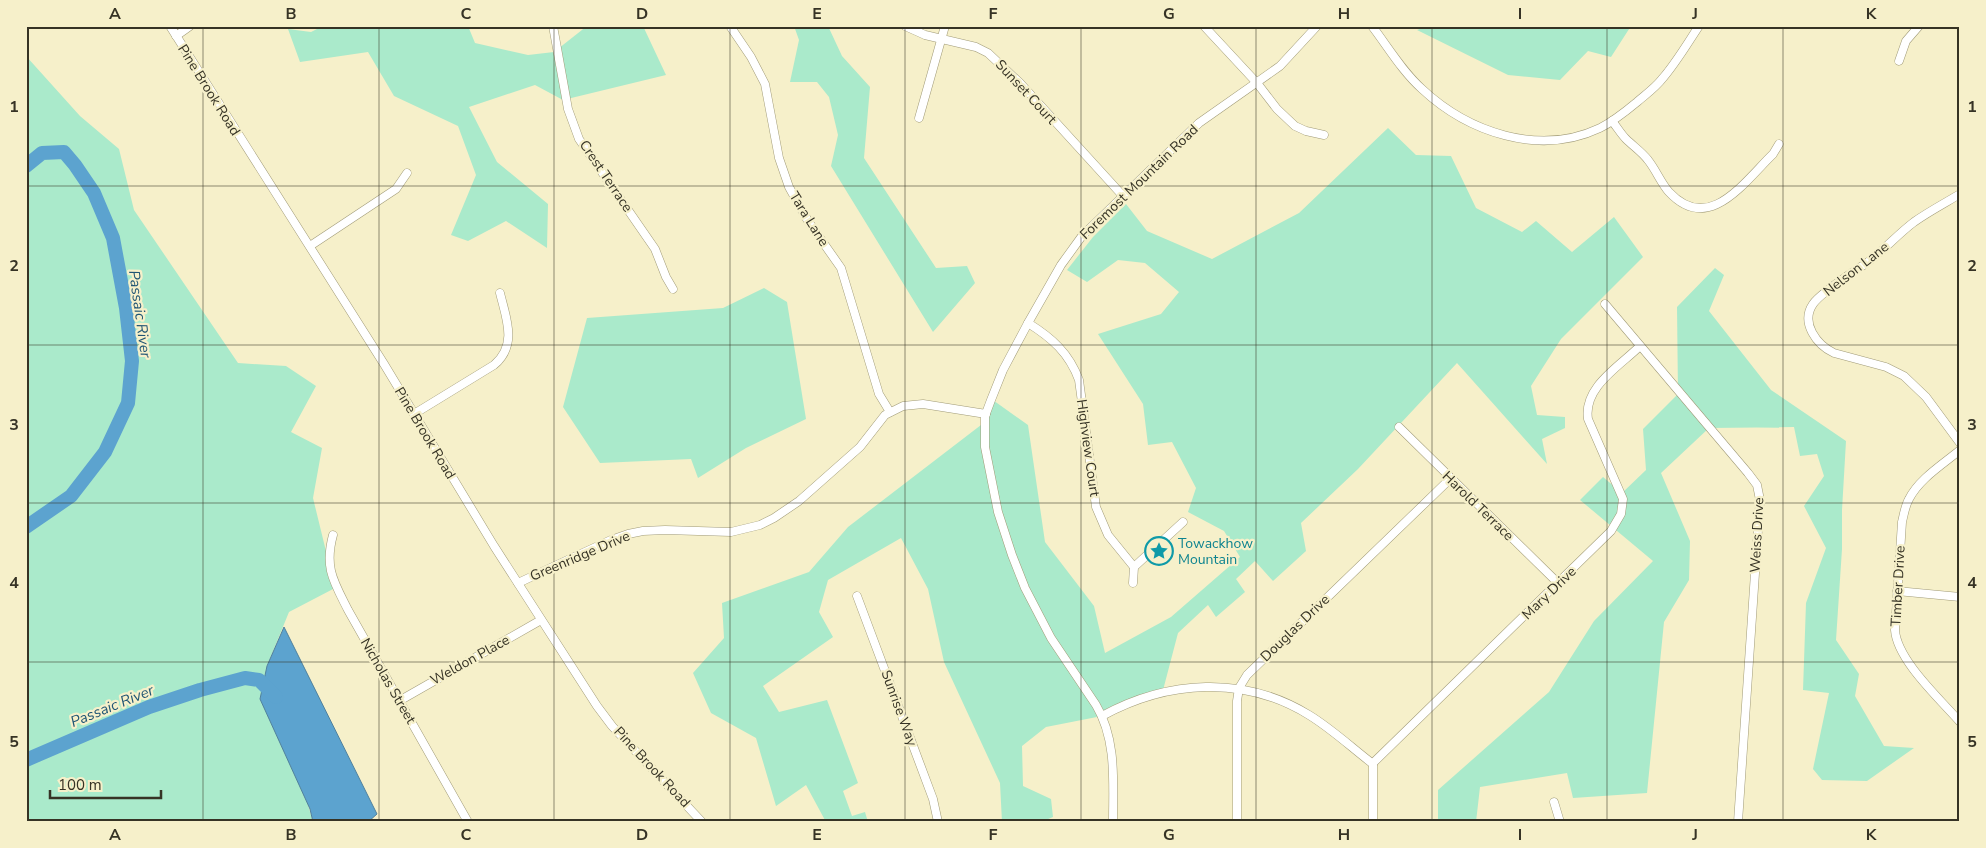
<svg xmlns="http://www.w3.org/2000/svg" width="1986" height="848" font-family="'Nunito Sans',sans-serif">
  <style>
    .green { fill: #aaeacb }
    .water { fill: #5ca3cf; stroke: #51819c }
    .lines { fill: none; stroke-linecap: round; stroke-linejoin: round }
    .river { stroke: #5ca3cf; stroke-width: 14 }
    .minor-casing { stroke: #a19b78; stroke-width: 9 }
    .minor { stroke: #fff; stroke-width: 8 }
    .grid { fill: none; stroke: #363325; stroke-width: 1; stroke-opacity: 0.55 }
    .labels { text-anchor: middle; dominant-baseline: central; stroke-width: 4.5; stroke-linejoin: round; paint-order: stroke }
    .street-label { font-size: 14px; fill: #363325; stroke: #f6f0ca }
    .culture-label { font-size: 14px; fill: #0d838f; stroke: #f6f0ca; text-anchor: start }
    .water-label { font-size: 15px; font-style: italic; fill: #205574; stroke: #f6f0ca }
    .neatline { fill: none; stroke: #363325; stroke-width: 2 }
    .grid-label { font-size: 16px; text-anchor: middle; font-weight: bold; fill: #363325 }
  </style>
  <rect width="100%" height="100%" fill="#f6f0ca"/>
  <g class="green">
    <polygon points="323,26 468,26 475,43 528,55 554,52 587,26 643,26 666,75 563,100 535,85 469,107 497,162 548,204 547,248 506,221 468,241 451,235 476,175 458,126 394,96 368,52 300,62 288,29 311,32"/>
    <polygon points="794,26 828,26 842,56 870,87 864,158 936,268 967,266 975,283 933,332 831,166 838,135 829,97 817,82 790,82 799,40"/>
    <polygon points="1429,26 1631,26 1611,57 1588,51 1560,80 1508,75 1417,30"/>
    <polygon points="26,56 80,116 119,149 134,210 238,363 286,366 316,386 291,432 322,448 313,498 335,588 289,612 267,666 313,822 26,822"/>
    <polygon points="1388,128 1416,155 1451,156 1476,208 1522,232 1536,221 1572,252 1614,217 1643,257 1561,339 1531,386 1537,415 1565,417 1565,428 1542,439 1547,464 1457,363 1358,469 1301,523 1306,551 1273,581 1255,561 1236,579 1245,592 1216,617 1208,605 1178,633 1162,694 1102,716 1046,727 1022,746 1023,786 1051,799 1053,817 1041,822 1002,822 1000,783 944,662 928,589 901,538 828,580 819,612 833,637 763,686 779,712 827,700 858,783 843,791 852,816 865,812 868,822 826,822 806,785 776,806 756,738 711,713 693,673 724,638 722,603 809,572 848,527 981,425 990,398 1028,425 1045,542 1094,606 1105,653 1171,617 1240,557 1224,531 1188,512 1196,488 1172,442 1148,445 1143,404 1098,334 1161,314 1179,292 1145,263 1118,260 1087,282 1067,270 1093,237 1126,204 1147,231 1212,259 1299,213"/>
    <polygon points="1715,268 1724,275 1709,311 1771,390 1846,441 1842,510 1842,549 1836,640 1859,674 1855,696 1884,746 1914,748 1867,781 1822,780 1813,769 1829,693 1803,690 1806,603 1826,548 1804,506 1824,476 1817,454 1800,456 1794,427 1709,428 1661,473 1690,541 1689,580 1664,622 1647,793 1573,798 1567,773 1480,787 1476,822 1438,822 1438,790 1549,692 1594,621 1653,561 1580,500 1603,477 1622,493 1646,470 1643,429 1678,394 1677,307"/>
    <polygon points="764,288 787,302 806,419 746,448 698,478 691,459 600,463 563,407 587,318 723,308"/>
  </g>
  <polygon class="water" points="284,627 377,814 368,822 313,822 310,809 260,699 267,666"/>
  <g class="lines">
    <g class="river">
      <polyline points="26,166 42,153 64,152 75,165 94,193 113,238 126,308 132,361 128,403 105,452 71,496 26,527"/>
      <polyline points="26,760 149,707 200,690 245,678 259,680 276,697"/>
    </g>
    <defs>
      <g id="minor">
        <polyline points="170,26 384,364 494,546 597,706 612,726 702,822"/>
        <polyline points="553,26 568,109 579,139 655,249 666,277 673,289"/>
        <polyline points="730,26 751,57 765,84 779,158 789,187 808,221 841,268 879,394 890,412"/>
        <polyline points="905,26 925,35 976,47 988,53 1020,83 1123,196"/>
        <polyline points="1204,26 1257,83 1277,109 1295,126 1306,131 1324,135"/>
        <path d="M1372,26C1388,47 1402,71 1422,89C1468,132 1539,157 1600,128C1614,121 1625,112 1637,102C1645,95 1655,88 1662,79C1676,63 1687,44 1699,26"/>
        <polyline points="176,36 190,26"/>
        <polyline points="1899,61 1906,41 1919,26"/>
        <polyline points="919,118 945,26"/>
        <path d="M1612,121C1617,127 1621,134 1626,139C1633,146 1642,152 1648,160C1656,170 1661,183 1669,192C1709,235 1744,182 1773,154L1779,144"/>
        <path d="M1960,194C1945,203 1928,212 1914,222C1898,234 1884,250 1868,262C1855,271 1821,292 1813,304C1800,323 1817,345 1834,353L1886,367L1904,376L1926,397L1960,443"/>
        <polyline points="310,246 396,189 407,173"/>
        <polyline points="1605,304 1748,473 1757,485 1760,500 1738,822"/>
        <path d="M1028,323C1052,338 1069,353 1079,380L1096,507L1108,535L1134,567L1133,583"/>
        <path d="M414,414L494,365C518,345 506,318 500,293"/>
        <polyline points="1399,427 1559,584"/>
        <path d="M1960,450C1942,465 1919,479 1909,499C1905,506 1904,514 1902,522L1895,630C1897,660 1940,699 1960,722"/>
        <path d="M333,535C324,568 334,582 348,610L468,822"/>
        <polyline points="1134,567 1183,522"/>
        <polyline points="518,583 611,540 628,534 643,531 665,530 731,532 760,525 774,518 799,501 860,447 885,415 903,406 923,404 986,414"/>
        <polyline points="1897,591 1960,597"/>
        <polyline points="857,596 933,799 938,822"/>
        <polyline points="399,701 541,620"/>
        <path d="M1102,716C1168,680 1244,675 1309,715C1332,729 1352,748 1373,764"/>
        <polyline points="1554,802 1560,822"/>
        <path d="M1113,822C1113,783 1117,740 1096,705L1051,638L1025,588L1012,555L998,512L985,447V416L991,400L1003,370L1028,323L1061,265L1082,236L1199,123L1280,66L1317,26"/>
        <polyline points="1237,822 1237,701 1239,688 1247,675 1451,478"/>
        <path d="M1373,822V763L1611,531L1621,514L1623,499L1588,419C1583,387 1620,366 1640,346"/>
      </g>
    </defs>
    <use href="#minor" class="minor-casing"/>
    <use href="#minor" class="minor"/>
  </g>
  <path class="grid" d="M203,26V822M379,26V822M554,26V822M730,26V822M905,26V822M1081,26V822M1256,26V822M1432,26V822M1607,26V822M1783,26V822M26,186H1960M26,345H1960M26,503H1960M26,662H1960"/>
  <defs>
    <symbol id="sight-ring" viewBox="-11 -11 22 22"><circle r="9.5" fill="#f6f0ca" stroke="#0f9aa8" stroke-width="1.5"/><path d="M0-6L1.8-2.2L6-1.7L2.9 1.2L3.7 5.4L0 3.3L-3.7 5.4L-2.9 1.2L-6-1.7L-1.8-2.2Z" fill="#0f9aa8"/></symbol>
  </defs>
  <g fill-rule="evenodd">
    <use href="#sight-ring" x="1143" y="535" width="32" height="32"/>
  </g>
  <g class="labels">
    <g class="street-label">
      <text transform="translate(209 90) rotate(58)">Pine Brook Road</text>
      <text transform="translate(1026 92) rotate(47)">Sunset Court</text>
      <text transform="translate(606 176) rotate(56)">Crest Terrace</text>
      <text transform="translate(1139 182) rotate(-44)">Foremost Mountain Road</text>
      <text transform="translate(809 219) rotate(58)">Tara Lane</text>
      <text transform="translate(1856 269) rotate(-38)">Nelson Lane</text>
      <text transform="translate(425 433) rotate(59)">Pine Brook Road</text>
      <text transform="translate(1088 448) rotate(82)">Highview Court</text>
      <text transform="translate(1478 506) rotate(44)">Harold Terrace</text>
      <text transform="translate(1757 535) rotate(-87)">Weiss Drive</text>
      <text transform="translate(580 556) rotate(-23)">Greenridge Drive</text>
      <text transform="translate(1898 586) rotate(-87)">Timber Drive</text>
      <text transform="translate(1549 593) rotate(-44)">Mary Drive</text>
      <text transform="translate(1295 628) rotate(-44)">Douglas Drive</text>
      <text transform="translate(470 660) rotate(-29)">Weldon Place</text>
      <text transform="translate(388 681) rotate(60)">Nicholas Street</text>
      <text transform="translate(899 708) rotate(70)">Sunrise Way</text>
      <text transform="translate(652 767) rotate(47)">Pine Brook Road</text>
    </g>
    <g class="culture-label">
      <text x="1178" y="543">Towackhow<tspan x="1178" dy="16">Mountain</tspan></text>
    </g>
    <g class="water-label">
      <text transform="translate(140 314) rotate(82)">Passaic River</text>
      <text transform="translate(112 706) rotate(-22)">Passaic River</text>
    </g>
  </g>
  <rect width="1986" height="848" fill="none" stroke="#f6f0ca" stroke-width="55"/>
  <path d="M50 790v8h111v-8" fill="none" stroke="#363325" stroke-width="2.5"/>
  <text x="58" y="790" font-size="15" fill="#363325" stroke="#f6f0ca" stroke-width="4" paint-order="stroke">100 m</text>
  <rect x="28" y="28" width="1930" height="792" class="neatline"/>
  <g class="grid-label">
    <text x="115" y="19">A</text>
    <text x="291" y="19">B</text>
    <text x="466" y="19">C</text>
    <text x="642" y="19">D</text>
    <text x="817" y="19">E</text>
    <text x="993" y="19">F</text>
    <text x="1169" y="19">G</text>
    <text x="1344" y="19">H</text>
    <text x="1520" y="19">I</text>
    <text x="1695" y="19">J</text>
    <text x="1871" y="19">K</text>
    <text x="14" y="112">1</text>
    <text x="1972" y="112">1</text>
    <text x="14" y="271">2</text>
    <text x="1972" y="271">2</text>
    <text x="14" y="430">3</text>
    <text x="1972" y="430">3</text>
    <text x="14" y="588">4</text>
    <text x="1972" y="588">4</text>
    <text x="14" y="747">5</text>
    <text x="1972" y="747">5</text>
    <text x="115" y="840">A</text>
    <text x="291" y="840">B</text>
    <text x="466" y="840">C</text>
    <text x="642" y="840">D</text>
    <text x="817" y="840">E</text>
    <text x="993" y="840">F</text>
    <text x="1169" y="840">G</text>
    <text x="1344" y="840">H</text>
    <text x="1520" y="840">I</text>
    <text x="1695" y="840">J</text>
    <text x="1871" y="840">K</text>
  </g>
</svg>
